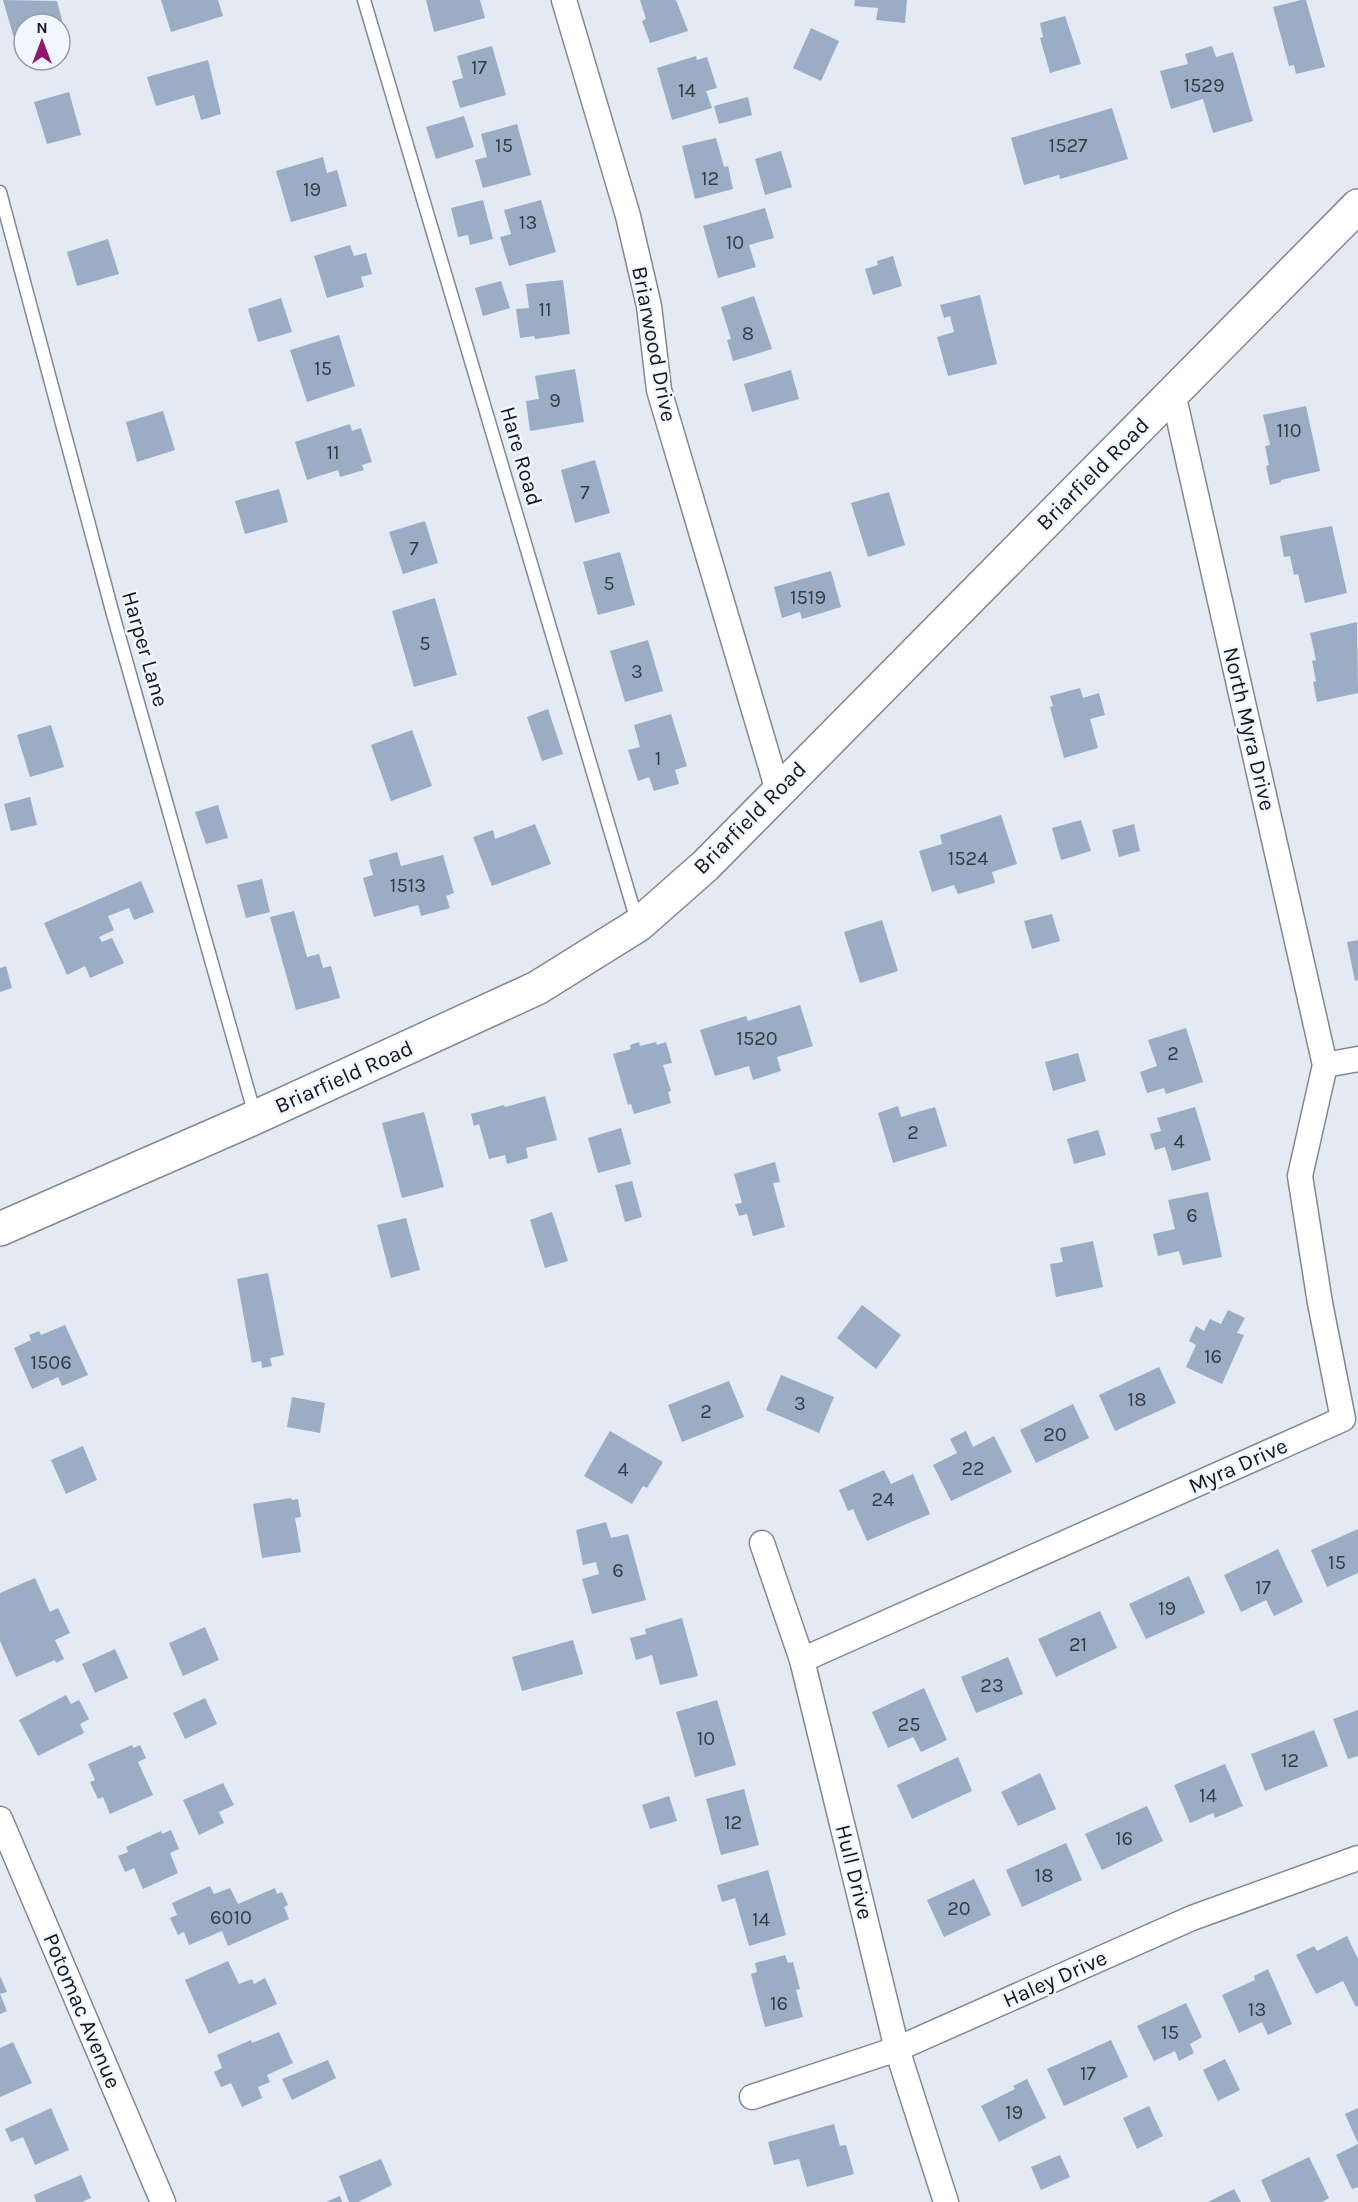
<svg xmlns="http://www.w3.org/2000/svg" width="1358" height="2202" font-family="Karla,sans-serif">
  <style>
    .building { fill: #9aadc5 }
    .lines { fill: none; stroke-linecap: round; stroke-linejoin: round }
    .lane-casing { stroke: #828891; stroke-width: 15 }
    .street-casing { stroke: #828891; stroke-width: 27 }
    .secondary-casing { stroke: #828891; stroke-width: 36 }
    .lane { stroke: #fff; stroke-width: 12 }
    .street { stroke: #fff; stroke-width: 24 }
    .secondary { stroke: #fff; stroke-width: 33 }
    .labels { text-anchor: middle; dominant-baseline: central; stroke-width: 5; stroke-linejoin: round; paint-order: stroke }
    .number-label { font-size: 20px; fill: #363c44 }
    .street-label { font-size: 22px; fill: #141619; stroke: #f1f7ff }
  </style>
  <rect width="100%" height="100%" fill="#e3eaf3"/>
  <g class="building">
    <polygon points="3,0 57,1 65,32 61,33 63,39 60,40 60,24 24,24 24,50 18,52"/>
    <polygon points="161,0 218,0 223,16 171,32"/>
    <polygon points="426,0 480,0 485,18 434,32"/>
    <polygon points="640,0 676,0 688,31 650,43 642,21 646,19"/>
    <polygon points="855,0 907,0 905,23 876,20 878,8 854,6"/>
    <polygon points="1301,0 1306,0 1325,67 1296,74 1294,65 1289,66 1273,7"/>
    <polygon points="1065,16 1081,64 1050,73 1040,38 1043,37 1040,23"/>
    <polygon points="811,28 839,41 821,81 793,68"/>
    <polygon points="492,46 506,95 460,108 452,81 463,78 457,56"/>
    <polygon points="1212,46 1216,57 1233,52 1253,121 1213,133 1203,99 1171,109 1160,71 1188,64 1185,54"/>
    <polygon points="696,56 697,60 707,57 717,88 706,91 712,108 672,120 657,68"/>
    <polygon points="208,60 221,114 201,120 194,95 156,106 147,77"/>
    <polygon points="69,92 81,135 47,144 34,102"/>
    <polygon points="748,97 752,115 719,124 714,106"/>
    <polygon points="1112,108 1128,159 1060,179 1059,175 1024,185 1011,138"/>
    <polygon points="464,116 474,147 436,159 426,127"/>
    <polygon points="517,124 531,175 483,188 475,160 487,157 481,134"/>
    <polygon points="716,138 724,167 728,166 733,189 695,199 682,146"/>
    <polygon points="781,151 792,187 765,195 755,159"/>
    <polygon points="323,157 327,173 337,170 347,206 291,222 276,171"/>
    <polygon points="483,200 493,239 470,245 468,235 458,237 451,208"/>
    <polygon points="541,200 556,252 509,266 500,237 511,234 504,210"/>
    <polygon points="765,208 774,238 749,245 756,267 718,278 703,226"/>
    <polygon points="108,239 119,274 77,286 67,252"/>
    <polygon points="350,245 354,256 366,253 372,274 361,277 364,287 327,298 314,256"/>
    <polygon points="893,256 902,286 873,295 865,269 878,265 877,261"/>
    <polygon points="563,280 570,334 535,339 534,336 520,338 516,309 529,308 526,284"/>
    <polygon points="501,281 510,308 483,316 475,288"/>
    <polygon points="980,295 997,364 948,376 937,337 954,332 950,316 944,318 940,305"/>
    <polygon points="754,296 772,349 733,361 727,340 731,339 721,307"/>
    <polygon points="281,298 292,332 258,342 248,309"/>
    <polygon points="339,335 355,386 307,402 290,350"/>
    <polygon points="575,369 584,422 530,431 526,401 539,399 535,376"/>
    <polygon points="791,370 799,399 752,412 744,384"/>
    <polygon points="1306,406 1320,471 1281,480 1281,482 1270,485 1266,466 1269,465 1265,446 1270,445 1263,415"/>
    <polygon points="163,411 175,450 137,462 126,422"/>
    <polygon points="350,424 352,431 361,428 372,462 362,465 364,470 340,477 338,470 307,480 295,442"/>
    <polygon points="595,460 610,513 575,523 561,470"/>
    <polygon points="279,489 288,522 245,534 235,501"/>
    <polygon points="889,492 905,545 868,557 851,503"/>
    <polygon points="425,521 438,563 403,574 389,532"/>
    <polygon points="1332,526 1347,593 1305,603 1298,574 1294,575 1290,556 1284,557 1280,536"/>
    <polygon points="620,552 635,605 598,615 583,562"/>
    <polygon points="831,571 841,607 802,619 800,612 782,618 774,587"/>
    <polygon points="435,598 457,675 414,687 392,611"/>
    <polygon points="1357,622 1358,693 1317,702 1313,682 1316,681 1312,661 1316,660 1310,633"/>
    <polygon points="648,640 663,691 625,702 610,651"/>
    <polygon points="1080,688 1083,698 1099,693 1105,715 1090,719 1098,748 1064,758 1050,707 1053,706 1050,696"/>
    <polygon points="548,709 563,754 542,761 527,717"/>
    <polygon points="671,714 687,766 675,770 679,784 654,791 649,777 638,781 628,750 640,747 634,725"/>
    <polygon points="51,725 64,767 30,777 17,735"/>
    <polygon points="412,730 432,786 391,801 371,745"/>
    <polygon points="30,797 37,825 11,831 4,804"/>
    <polygon points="218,805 228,838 206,844 195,812"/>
    <polygon points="1001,815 1017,864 992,872 995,883 958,894 954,885 932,892 919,851 942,844 940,835"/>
    <polygon points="1081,820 1091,851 1061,860 1052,828"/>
    <polygon points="535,824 551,864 492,886 473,837 493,830 495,839"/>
    <polygon points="1134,824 1140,851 1119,857 1112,830"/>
    <polygon points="397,852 401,866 443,855 454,893 446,896 450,908 421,916 418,905 374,917 363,878 373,875 369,860"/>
    <polygon points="262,879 270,912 246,918 237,885"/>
    <polygon points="141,881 154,912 134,920 129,908 108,916 114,930 99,937 102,942 112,938 124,963 90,978 85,966 67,975 44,923"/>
    <polygon points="294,911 307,957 319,954 323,968 331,966 340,998 296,1010 270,917"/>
    <polygon points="1052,914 1060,941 1032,949 1024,921"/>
    <polygon points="882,920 898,971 860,983 844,932"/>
    <polygon points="1358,940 1358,980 1355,981 1347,942"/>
    <polygon points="6,966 12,988 0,992 0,968"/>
    <polygon points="800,1005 813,1046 777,1057 781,1071 753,1080 749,1066 715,1076 700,1030 746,1016 748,1021"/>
    <polygon points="1186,1028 1203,1082 1166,1094 1164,1088 1147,1093 1140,1072 1157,1066 1148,1040"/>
    <polygon points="639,1042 640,1046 656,1042 657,1045 666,1042 672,1063 663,1065 671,1091 668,1092 671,1103 634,1114 631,1104 628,1105 613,1054 631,1049 630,1045"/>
    <polygon points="1078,1053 1086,1081 1053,1091 1045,1062"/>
    <polygon points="545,1096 557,1140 526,1148 528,1158 507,1164 505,1155 489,1159 479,1124 474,1126 471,1114 504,1105 505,1107"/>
    <polygon points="898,1106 901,1117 935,1107 947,1146 893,1163 878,1113"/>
    <polygon points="1195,1107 1211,1160 1172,1171 1165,1147 1155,1150 1150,1134 1161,1131 1157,1118"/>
    <polygon points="424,1112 444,1187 402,1198 382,1123"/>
    <polygon points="621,1128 631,1164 598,1173 588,1138"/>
    <polygon points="1098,1130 1106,1155 1074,1164 1067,1139"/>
    <polygon points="775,1162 780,1182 773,1183 785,1227 753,1236 747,1214 739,1216 735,1204 742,1203 734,1174"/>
    <polygon points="632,1181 642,1217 625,1222 615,1185"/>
    <polygon points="1208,1192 1222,1257 1183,1265 1179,1251 1158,1256 1153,1234 1175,1229 1168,1200"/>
    <polygon points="552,1212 568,1261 545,1268 530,1220"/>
    <polygon points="406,1218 420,1270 391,1278 377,1225"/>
    <polygon points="1093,1241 1103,1287 1056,1297 1050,1264 1063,1262 1060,1248"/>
    <polygon points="268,1273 284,1355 270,1358 272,1366 262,1368 261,1361 252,1363 237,1279"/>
    <polygon points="862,1305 901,1335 876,1369 837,1338"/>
    <polygon points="1228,1310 1245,1318 1237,1333 1244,1335 1222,1384 1186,1367 1196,1345 1189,1341 1196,1326 1204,1331 1210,1319 1221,1324"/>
    <polygon points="65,1325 88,1375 62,1386 58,1377 32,1389 14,1348 31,1340 29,1335 39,1331 41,1335"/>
    <polygon points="1159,1367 1176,1403 1115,1431 1099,1395"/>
    <polygon points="781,1375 834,1397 819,1433 766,1410"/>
    <polygon points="729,1381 744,1417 682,1442 668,1405"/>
    <polygon points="292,1397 325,1403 320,1433 287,1427"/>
    <polygon points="1073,1404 1089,1438 1036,1463 1020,1430"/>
    <polygon points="610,1431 663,1462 647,1488 643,1486 632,1504 584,1476"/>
    <polygon points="966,1431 973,1447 994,1436 1012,1472 951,1501 933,1465 957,1453 950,1439"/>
    <polygon points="83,1446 97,1480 66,1494 51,1460"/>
    <polygon points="884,1470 891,1484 913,1474 930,1514 867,1541 853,1509 848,1511 839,1490"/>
    <polygon points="291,1498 292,1500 298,1499 301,1517 295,1518 301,1552 262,1558 253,1504"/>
    <polygon points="606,1522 611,1538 628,1534 646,1600 592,1614 582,1579 599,1574 596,1562 583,1565 576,1530"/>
    <polygon points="1358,1529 1358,1573 1327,1587 1311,1550"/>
    <polygon points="1278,1549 1303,1602 1274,1616 1266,1600 1241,1612 1224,1575"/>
    <polygon points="1189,1576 1205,1613 1146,1639 1129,1604"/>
    <polygon points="35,1578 50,1612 58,1608 70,1633 55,1640 64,1659 56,1663 55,1660 16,1677 0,1641 0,1593"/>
    <polygon points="1100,1611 1117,1648 1056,1677 1038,1639"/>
    <polygon points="682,1618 698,1676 660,1685 652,1655 636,1660 630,1638 646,1634 645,1629"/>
    <polygon points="205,1627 219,1660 183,1676 169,1643"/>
    <polygon points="573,1640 583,1674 522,1691 512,1657"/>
    <polygon points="115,1649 128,1678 95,1693 82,1664"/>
    <polygon points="1008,1657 1023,1694 976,1713 961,1677"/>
    <polygon points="924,1688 947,1740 921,1752 913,1737 888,1748 872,1712"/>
    <polygon points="66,1695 71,1704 79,1700 89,1719 80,1724 84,1733 38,1756 19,1720"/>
    <polygon points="205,1698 217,1724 185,1739 173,1713"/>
    <polygon points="717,1700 736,1765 695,1777 676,1712"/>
    <polygon points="1358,1710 1358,1756 1348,1759 1333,1719"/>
    <polygon points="1314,1730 1328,1766 1265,1791 1251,1754"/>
    <polygon points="132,1745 133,1748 140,1745 146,1758 138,1762 153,1795 110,1814 103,1797 98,1799 90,1782 95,1780 88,1764"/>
    <polygon points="958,1757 972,1791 912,1819 897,1785"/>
    <polygon points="1225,1764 1243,1806 1215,1818 1213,1813 1190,1823 1174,1785"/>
    <polygon points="1040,1773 1056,1809 1018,1826 1001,1792"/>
    <polygon points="223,1783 234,1805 219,1812 224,1823 199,1835 183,1800"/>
    <polygon points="744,1789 759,1845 721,1855 706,1799"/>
    <polygon points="669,1796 677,1821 650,1829 642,1805"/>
    <polygon points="1147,1806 1163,1841 1102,1870 1085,1834"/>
    <polygon points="171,1830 179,1849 170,1853 178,1873 143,1889 134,1868 125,1872 118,1856 128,1852 126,1847 161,1831 162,1834"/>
    <polygon points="1066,1843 1082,1880 1022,1907 1006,1870"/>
    <polygon points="768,1870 786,1935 749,1946 735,1898 722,1902 717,1885"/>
    <polygon points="974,1879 991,1915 944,1937 927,1900"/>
    <polygon points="210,1886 214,1894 230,1888 238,1904 275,1888 277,1894 282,1892 288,1905 284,1907 289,1919 228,1946 222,1931 189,1945 184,1932 178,1935 170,1918 177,1915 172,1903"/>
    <polygon points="1347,1936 1358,1959 1358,2006 1356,2007 1343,1981 1316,1994 1296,1955 1314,1946 1317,1951"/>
    <polygon points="785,1955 788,1963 793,1962 800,1989 796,1990 803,2017 765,2027 751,1974 757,1972 755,1963"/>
    <polygon points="228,1961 239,1984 252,1979 254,1984 265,1978 277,2004 209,2034 185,1980"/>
    <polygon points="1268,1969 1292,2024 1268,2035 1262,2022 1239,2033 1222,1995 1255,1980 1254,1976"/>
    <polygon points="0,1976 7,1992 0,1994 7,2011 0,2014"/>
    <polygon points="1186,2003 1202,2037 1190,2044 1194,2053 1179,2061 1175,2051 1154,2061 1137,2026"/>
    <polygon points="279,2032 293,2063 267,2075 270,2082 258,2087 262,2098 242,2107 231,2083 221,2087 214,2072 222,2068 217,2055 251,2040 252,2043"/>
    <polygon points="1111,2040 1128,2077 1064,2106 1047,2069"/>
    <polygon points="13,2042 32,2083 0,2097 0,2048"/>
    <polygon points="1225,2059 1240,2090 1218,2101 1203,2070"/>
    <polygon points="328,2060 336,2078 292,2100 282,2079"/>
    <polygon points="1027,2079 1046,2118 999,2142 981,2106 1015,2089 1013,2086"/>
    <polygon points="1149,2106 1163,2136 1137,2149 1123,2118"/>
    <polygon points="51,2108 69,2150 35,2165 23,2137 11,2142 5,2129"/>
    <polygon points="1358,2108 1358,2143 1345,2114"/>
    <polygon points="834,2124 840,2146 846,2145 854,2174 807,2187 799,2159 774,2165 768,2142"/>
    <polygon points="1358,2144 1358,2187 1352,2189 1336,2155"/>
    <polygon points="1060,2155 1070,2177 1041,2190 1031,2167"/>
    <polygon points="1309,2157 1329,2198 1322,2202 1271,2202 1261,2180"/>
    <polygon points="381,2159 392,2185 358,2202 349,2202 339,2176"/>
    <polygon points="81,2175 91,2198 82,2202 36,2202 34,2195"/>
    <polygon points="1234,2189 1241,2202 1208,2202"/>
    <polygon points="340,2196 342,2202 326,2202"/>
  </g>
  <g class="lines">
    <defs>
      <g id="lane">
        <polyline points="364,0 637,921"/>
        <polyline points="0,192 114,618 255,1115"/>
      </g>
      <g id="street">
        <polyline points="564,0 628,216 649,306 659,390 778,791"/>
        <polyline points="1325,1065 1358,1059"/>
        <polyline points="762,1543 802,1660 897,2049 946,2202"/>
        <polyline points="802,1660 1343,1419 1320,1303 1300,1176 1325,1065 1173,393"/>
        <polyline points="0,1819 163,2202"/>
        <polyline points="752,2097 897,2049 1192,1918 1358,1858"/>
      </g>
      <polyline id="secondary" points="0,1229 256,1117 537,988 638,925 705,866 1358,206"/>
    </defs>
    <use href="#lane" class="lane-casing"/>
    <use href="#street" class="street-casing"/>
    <use href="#secondary" class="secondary-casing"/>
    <use href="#lane" class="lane"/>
    <use href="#street" class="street"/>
    <use href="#secondary" class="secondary"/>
  </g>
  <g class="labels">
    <g class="number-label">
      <text x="479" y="67">17</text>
      <text x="1204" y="85">1529</text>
      <text x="687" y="90">14</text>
      <text x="504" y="145">15</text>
      <text x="1068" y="145">1527</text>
      <text x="710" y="178">12</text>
      <text x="312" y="189">19</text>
      <text x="528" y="222">13</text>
      <text x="735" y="242">10</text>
      <text x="545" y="309">11</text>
      <text x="748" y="333">8</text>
      <text x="323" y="368">15</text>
      <text x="555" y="400">9</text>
      <text x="1289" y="430">110</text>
      <text x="333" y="452">11</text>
      <text x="585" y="492">7</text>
      <text x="414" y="548">7</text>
      <text x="609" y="583">5</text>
      <text x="808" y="597">1519</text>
      <text x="425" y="643">5</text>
      <text x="637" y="671">3</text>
      <text x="658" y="758">1</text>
      <text x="968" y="858">1524</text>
      <text x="408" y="885">1513</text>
      <text x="757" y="1038">1520</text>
      <text x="1173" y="1053">2</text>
      <text x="913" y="1132">2</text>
      <text x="1179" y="1141">4</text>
      <text x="1192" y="1215">6</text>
      <text x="1213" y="1356">16</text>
      <text x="51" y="1362">1506</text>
      <text x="1137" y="1399">18</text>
      <text x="800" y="1403">3</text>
      <text x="706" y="1411">2</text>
      <text x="1055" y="1434">20</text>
      <text x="973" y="1468">22</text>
      <text x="623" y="1469">4</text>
      <text x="883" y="1499">24</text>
      <text x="1337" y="1562">15</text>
      <text x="618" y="1570">6</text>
      <text x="1263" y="1587">17</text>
      <text x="1167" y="1608">19</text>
      <text x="1078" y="1644">21</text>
      <text x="992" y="1685">23</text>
      <text x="909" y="1724">25</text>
      <text x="706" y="1738">10</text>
      <text x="1290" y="1760">12</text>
      <text x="1208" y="1795">14</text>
      <text x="733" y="1822">12</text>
      <text x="1124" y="1838">16</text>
      <text x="1044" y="1875">18</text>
      <text x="959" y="1908">20</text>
      <text x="231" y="1917">6010</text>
      <text x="761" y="1919">14</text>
      <text x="779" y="2003">16</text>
      <text x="1257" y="2009">13</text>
      <text x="1170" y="2032">15</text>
      <text x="1088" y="2073">17</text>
      <text x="1014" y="2112">19</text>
    </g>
    <g class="street-label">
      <text transform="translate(654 344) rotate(79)">Briarwood Drive</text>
      <text transform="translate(521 456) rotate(74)">Hare Road</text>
      <text transform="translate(1093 474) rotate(-45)">Briarfield Road</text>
      <text transform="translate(145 649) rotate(74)">Harper Lane</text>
      <text transform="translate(1249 729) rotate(77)">North Myra Drive</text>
      <text transform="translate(750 818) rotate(-45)">Briarfield Road</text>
      <text transform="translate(344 1077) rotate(-24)">Briarfield Road</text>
      <text transform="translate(1238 1466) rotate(-24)">Myra Drive</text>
      <text transform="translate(854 1872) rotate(76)">Hull Drive</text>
      <text transform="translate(1055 1979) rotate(-24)">Haley Drive</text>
      <text transform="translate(82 2011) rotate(67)">Potomac Avenue</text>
    </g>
  </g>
  <g transform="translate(42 42)"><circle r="28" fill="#f1f7ff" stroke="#999da3" stroke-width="1.5"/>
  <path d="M0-4.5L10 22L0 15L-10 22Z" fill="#901674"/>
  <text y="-9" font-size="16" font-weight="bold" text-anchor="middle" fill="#141619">N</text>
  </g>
</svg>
